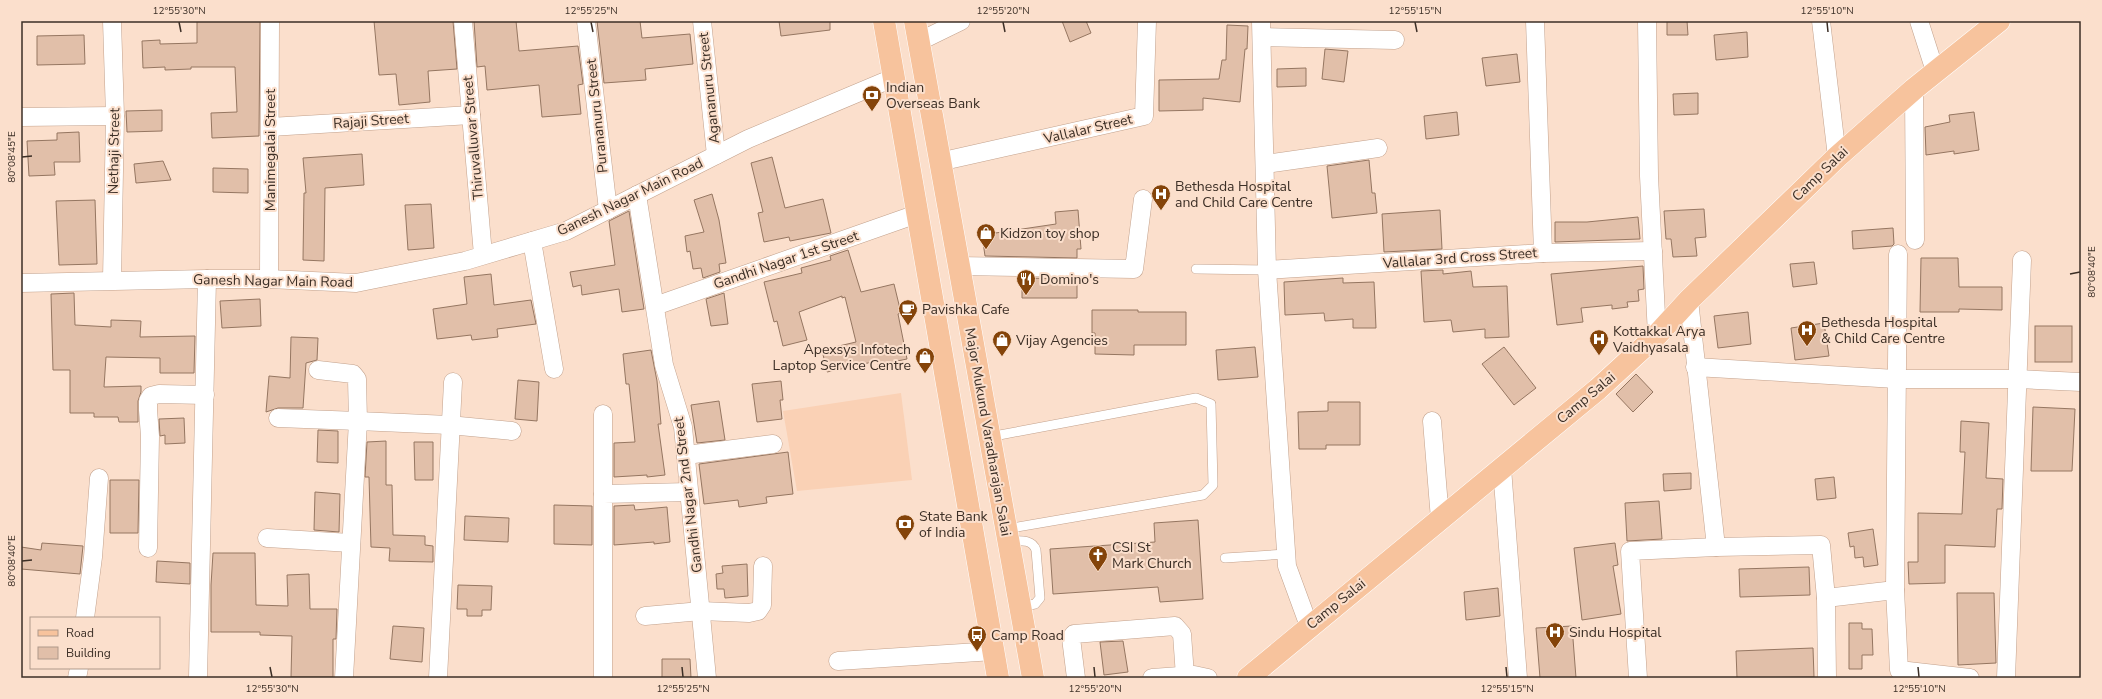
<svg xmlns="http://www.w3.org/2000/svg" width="2102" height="699" font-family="'Nunito Sans',sans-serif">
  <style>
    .built { fill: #fad1b5 }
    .building { fill: #e1bfa9; stroke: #957661 }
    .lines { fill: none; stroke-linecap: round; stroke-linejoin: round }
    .service-casing { stroke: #c2a18c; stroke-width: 10 }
    .minor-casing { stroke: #c2a18c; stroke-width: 19 }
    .primary-casing { stroke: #fff; stroke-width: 23 }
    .service { stroke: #fff; stroke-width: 9 }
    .minor { stroke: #fff; stroke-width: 18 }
    .primary { stroke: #f7c39d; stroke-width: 22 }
    .ticks { fill: none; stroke: #3c2f26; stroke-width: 1.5 }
    .labels { text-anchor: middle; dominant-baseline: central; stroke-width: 4; stroke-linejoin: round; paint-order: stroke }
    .poi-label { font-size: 14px; fill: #3c2f26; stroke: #fbdfcc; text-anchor: start }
    .street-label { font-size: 14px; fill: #3c2f26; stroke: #fbdfcc }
    .neatline { fill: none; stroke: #3c2f26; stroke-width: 1.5 }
    .ticks-label { font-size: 10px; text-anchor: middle; fill: #3c2f26 }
  </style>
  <rect width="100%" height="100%" fill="#fbdfcc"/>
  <polygon class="built" points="901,393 912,480 797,491 783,411"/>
  <g class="building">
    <polygon points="197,21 260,21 259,136 212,138 211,113 237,112 235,67 191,67 191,69 165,70 165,67 143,68 142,41 160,40 160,44 197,43"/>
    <polygon points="374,21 453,21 457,69 428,71 430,102 399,105 396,74 379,75"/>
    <polygon points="474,21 516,21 519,51 578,46 583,84 578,85 581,114 542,117 539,85 487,90 485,66 477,67"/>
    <polygon points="597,21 640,21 642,38 690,34 693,64 645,69 646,80 604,83"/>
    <polygon points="779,21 830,21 830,30 781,36"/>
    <polygon points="1062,21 1086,21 1091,33 1070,42"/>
    <polygon points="1667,21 1687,21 1688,35 1667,35"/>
    <polygon points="1227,25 1248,26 1247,49 1245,49 1240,102 1203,98 1203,110 1159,111 1159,80 1219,79 1222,60 1226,60"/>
    <polygon points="1747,32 1748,57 1716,60 1714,35"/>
    <polygon points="84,35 85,64 37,65 37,36"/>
    <polygon points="1325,49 1348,51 1344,82 1322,79"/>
    <polygon points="1517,54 1520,82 1486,86 1482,58"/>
    <polygon points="1306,68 1306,86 1277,87 1277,69"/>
    <polygon points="1698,93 1698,114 1674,115 1673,94"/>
    <polygon points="162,110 162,131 127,132 126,111"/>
    <polygon points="1457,112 1459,135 1426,139 1424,116"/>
    <polygon points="1974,112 1979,150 1954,154 1954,151 1926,155 1925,127 1950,122 1949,115"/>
    <polygon points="79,132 80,162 54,162 55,175 29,176 27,141 57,140 57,133"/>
    <polygon points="362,154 364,185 325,188 324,261 303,260 304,193 306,193 303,158"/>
    <polygon points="772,157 785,208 823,199 831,233 790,241 789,237 764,242 758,213 763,212 751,163"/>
    <polygon points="1369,160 1372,193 1375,193 1377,213 1332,218 1327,166"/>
    <polygon points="163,161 171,180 136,183 134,164"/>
    <polygon points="213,168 248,169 248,193 213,192"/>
    <polygon points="712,194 719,220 726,263 719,264 720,272 703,278 701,268 693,269 690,251 687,252 685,236 704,232 694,200"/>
    <polygon points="95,200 97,264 59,265 56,201"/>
    <polygon points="431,204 434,248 408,250 405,205"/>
    <polygon points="1704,209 1706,237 1695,238 1697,256 1673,257 1671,239 1666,239 1664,211"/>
    <polygon points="1078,210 1081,249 1077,249 1077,258 985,256 982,235 1056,224 1055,212"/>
    <polygon points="1440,210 1442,249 1384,252 1382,214"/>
    <polygon points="629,211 644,309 622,312 619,289 582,295 581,285 573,287 570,272 615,265 609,221"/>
    <polygon points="1638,217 1640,239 1555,242 1555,222 1587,222"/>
    <polygon points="1893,228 1894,244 1892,246 1853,249 1852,231"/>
    <polygon points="848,250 861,292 894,284 901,313 898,314 907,359 878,365 877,361 827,372 822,350 856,342 845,297 842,298 842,296 799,312 807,340 783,346 777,321 774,322 764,282 802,273 801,268 831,260 830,256"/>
    <polygon points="1921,258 1958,258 1959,287 2002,287 2002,310 1959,309 1959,312 1920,312"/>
    <polygon points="1814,262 1817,284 1793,287 1790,264"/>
    <polygon points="1643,266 1644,289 1638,290 1639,301 1627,302 1628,307 1612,309 1612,305 1581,308 1583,322 1557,325 1551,274"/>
    <polygon points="1443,270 1443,274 1471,271 1473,287 1507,286 1509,337 1485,338 1485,329 1453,332 1451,320 1424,322 1421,271"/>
    <polygon points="491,274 494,305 531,300 536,324 497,329 498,337 472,340 471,335 437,339 433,309 467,304 464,277"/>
    <polygon points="1022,278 1077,279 1077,298 1022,298"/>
    <polygon points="1343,278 1343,283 1374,282 1376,328 1353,328 1353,319 1325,321 1324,313 1285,315 1284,282"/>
    <polygon points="74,293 75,325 111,327 111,320 141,321 140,337 195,336 194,373 160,373 160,358 106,357 104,387 141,386 141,392 138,401 138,422 119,422 118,417 94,417 94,413 70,413 70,370 53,370 51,294"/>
    <polygon points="724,293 728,324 711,326 706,299"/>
    <polygon points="260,299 261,326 222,328 220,301"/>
    <polygon points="1092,310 1138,310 1138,312 1186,312 1186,345 1134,345 1134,355 1095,354 1095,333 1092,333"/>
    <polygon points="1748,312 1751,344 1718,348 1714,316"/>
    <polygon points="1824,323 1829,356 1795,360 1791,328"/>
    <rect x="2035" y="326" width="37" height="36"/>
    <polygon points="291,337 318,338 317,360 306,363 303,408 278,408 266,412 269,376 290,378"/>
    <polygon points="1255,347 1258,377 1218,380 1216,350"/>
    <polygon points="1504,347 1536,388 1514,405 1482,364"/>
    <polygon points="651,350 657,381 661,424 658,424 665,475 647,477 647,475 614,477 614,443 635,442 629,384 626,384 623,354"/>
    <polygon points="1636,374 1653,392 1633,412 1616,394"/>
    <polygon points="518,380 539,382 537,421 515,419"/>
    <polygon points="781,381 783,400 780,400 782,419 757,422 752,384"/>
    <polygon points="719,401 725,440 697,443 691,405"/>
    <polygon points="1328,402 1360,402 1360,445 1326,445 1326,449 1299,449 1298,412 1328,411"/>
    <polygon points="2033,407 2075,409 2072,471 2031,471"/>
    <polygon points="184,418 185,443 165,444 165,435 160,436 159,419"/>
    <polygon points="1961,421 1989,423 1986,478 2003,479 2002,509 1997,509 1995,547 1945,545 1945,583 1909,584 1908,562 1918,562 1918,513 1962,514 1965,452 1960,452"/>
    <polygon points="318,430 338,431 338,463 317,462"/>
    <polygon points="386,441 386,485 392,485 393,535 425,536 425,545 433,546 433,562 389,561 390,548 371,547 369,477 365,477 367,442"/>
    <polygon points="414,442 433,442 433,480 415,480"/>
    <polygon points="788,452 793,494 766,497 767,503 739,507 738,500 704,504 699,464"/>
    <polygon points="1691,473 1691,489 1664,491 1663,474"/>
    <polygon points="1834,477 1836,498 1817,500 1815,479"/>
    <polygon points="110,480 139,480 138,533 110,533"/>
    <polygon points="315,492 340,494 339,532 314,530"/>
    <polygon points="1659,501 1662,539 1627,541 1625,503"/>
    <polygon points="554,505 592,506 592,545 554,544"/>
    <polygon points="634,505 635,510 667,507 670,542 654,544 654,542 614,545 614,506"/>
    <polygon points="465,516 509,518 508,542 464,540"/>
    <polygon points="1198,520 1203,599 1160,602 1158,587 1053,594 1050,549 1155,542 1154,523"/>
    <polygon points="1873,529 1878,565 1864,567 1863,557 1855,558 1854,546 1850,547 1848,533"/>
    <polygon points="42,543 83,546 80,574 21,569 21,547 41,550"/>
    <polygon points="1615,543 1618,565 1613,566 1621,614 1582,620 1574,548"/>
    <polygon points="213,553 255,553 256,605 288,606 287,575 309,574 310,609 337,609 336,639 333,639 333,677 291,677 292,636 260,635 260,632 211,632 211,585"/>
    <polygon points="157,561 190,563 190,584 156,582"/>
    <polygon points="747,564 748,596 725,598 724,589 717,589 716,574 723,573 722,566"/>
    <polygon points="1809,567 1810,595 1740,597 1739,569"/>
    <polygon points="458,585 492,586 491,610 482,610 482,616 467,616 467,609 457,609"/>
    <polygon points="1498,588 1500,616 1466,620 1464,592"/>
    <polygon points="1957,593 1994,593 1996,663 1958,665"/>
    <polygon points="1849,623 1862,623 1862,629 1872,629 1873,655 1862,655 1862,669 1849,669"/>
    <polygon points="393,626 424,628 422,662 390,659"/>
    <polygon points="1572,626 1576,678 1540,678 1536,628"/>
    <polygon points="1123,641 1128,672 1104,675 1100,642"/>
    <polygon points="1813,648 1814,677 1737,678 1736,651"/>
    <polygon points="662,659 690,659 691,678 662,678"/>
  </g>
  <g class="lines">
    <defs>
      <g id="service">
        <polyline points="1196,269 1267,270"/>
        <polyline points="989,437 1196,398 1211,404 1213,485 1203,495 1006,529"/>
        <path d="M1008,541C1018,541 1032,538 1036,550L1040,598L1035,604L1020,607"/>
        <polyline points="1225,558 1286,554"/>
      </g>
      <g id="minor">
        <polyline points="112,21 115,116 112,280"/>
        <polyline points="463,21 483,255"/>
        <polyline points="586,21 608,210"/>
        <polyline points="702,21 716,155"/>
        <polyline points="1261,21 1267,270 1287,566 1309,626"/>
        <polyline points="1535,21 1543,253"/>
        <polyline points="1647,21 1649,176 1657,335"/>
        <polyline points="1821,21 1837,157"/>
        <polyline points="1919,21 1935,71"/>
        <polyline points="1262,37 1395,40"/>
        <polyline points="918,42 961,21"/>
        <polyline points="1914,89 1915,240"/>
        <polyline points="21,117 115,116"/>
        <polyline points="270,127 471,115"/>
        <polyline points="939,162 1144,116 1147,21"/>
        <polyline points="1265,164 1378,148"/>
        <polyline points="637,195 664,365 683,427 707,678"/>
        <polyline points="532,241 554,369"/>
        <polyline points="1898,254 1895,590 1899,670 1970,678"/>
        <polyline points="958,266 1134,269 1143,199"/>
        <polyline points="1267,270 1543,253 1653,251"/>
        <polyline points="269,279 270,21"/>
        <polyline points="21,283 207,279 269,279 356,283 465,261 566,231 748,139 893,78"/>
        <polyline points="1689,300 1716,547 1821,545 1826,598 1827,678"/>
        <polyline points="655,306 917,214"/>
        <polyline points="1695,367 1896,379 2017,379 2081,382"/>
        <polyline points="278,418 358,421 357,379 353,374 318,370"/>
        <polyline points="1432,421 1440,519"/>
        <polyline points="686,455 773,444"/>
        <polyline points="1502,468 1518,678"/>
        <polyline points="603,494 603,414"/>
        <polyline points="267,538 351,543"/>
        <polyline points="148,548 150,436 148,410 148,401 151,396 159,394 205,395"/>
        <polyline points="1826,598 1895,590"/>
        <polyline points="645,616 701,611 749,613 758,611 762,605 763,566"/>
        <polyline points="85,618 93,557 99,478"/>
        <polyline points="838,661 994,651"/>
        <polyline points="77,678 79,668"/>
        <polyline points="198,678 207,279"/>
        <polyline points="344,678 358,421 449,425 512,431"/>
        <polyline points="438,678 453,382"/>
        <polyline points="603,678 603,494 689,492"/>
        <polyline points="1076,678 1071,638 1074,634 1175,626 1182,634 1185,676"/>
        <polyline points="1152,678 1194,675 1208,678"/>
        <polyline points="1638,678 1630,551 1716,547"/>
        <polyline points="2006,678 2022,260"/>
      </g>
      <g id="primary">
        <polyline points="884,21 998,678"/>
        <polyline points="915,21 1033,678"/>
        <polyline points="1248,678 1598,389 1657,335 1689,300 1837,157 1914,89 1999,21"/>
      </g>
    </defs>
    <use href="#service" class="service-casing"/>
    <use href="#minor" class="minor-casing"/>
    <use href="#primary" class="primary-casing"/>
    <use href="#service" class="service"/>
    <use href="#minor" class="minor"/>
    <use href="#primary" class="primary"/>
  </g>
  <path class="ticks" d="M179,22L181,32M591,22L593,32M1003,22L1005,32M1415,22L1417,32M1827,22L1828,32M22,157L32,156M2070,274L2080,272M22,561L32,560M270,667L272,677M682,667L683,677M1094,667L1095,677M1506,667L1507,677M1918,667L1919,677"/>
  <defs>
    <symbol id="bank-pin" viewBox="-11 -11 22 30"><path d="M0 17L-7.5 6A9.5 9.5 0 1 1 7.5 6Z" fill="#84440a" stroke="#fbdfcc"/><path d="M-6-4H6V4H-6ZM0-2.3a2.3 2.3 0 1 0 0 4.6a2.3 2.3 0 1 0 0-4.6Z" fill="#fff"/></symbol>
    <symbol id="hospital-pin" viewBox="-11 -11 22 30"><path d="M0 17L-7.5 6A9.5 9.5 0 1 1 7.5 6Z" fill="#84440a" stroke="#fbdfcc"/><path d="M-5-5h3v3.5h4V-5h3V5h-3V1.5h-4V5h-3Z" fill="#fff"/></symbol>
    <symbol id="shop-pin" viewBox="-11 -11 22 30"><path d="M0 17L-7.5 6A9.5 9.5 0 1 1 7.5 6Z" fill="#84440a" stroke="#fbdfcc"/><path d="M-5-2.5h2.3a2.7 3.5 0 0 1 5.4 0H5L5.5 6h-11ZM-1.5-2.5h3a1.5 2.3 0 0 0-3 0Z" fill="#fff"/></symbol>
    <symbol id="restaurant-pin" viewBox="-11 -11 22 30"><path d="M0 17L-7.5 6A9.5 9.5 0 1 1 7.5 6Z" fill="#84440a" stroke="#fbdfcc"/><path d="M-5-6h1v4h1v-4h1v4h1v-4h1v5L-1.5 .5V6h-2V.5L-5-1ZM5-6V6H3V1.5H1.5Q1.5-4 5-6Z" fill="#fff"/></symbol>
    <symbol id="cafe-pin" viewBox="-11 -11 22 30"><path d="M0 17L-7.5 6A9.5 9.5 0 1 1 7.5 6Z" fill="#84440a" stroke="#fbdfcc"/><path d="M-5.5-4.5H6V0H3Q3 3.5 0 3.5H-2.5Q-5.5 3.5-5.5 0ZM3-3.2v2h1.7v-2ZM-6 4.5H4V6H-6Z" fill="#fff"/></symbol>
    <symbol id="church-pin" viewBox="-11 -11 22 30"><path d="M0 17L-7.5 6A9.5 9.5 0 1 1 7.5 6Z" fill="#84440a" stroke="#fbdfcc"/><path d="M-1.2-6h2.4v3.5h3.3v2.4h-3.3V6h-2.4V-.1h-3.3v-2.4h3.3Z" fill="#fff"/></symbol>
    <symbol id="bus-pin" viewBox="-11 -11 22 30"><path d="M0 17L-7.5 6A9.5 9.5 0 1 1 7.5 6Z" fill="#84440a" stroke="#fbdfcc"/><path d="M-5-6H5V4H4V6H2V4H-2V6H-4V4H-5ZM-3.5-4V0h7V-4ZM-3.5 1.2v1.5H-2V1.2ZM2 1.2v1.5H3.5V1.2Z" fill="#fff"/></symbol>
  </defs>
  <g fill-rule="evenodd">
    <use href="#bank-pin" x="861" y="84" width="22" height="30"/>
    <use href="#hospital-pin" x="1150" y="183" width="22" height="30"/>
    <use href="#shop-pin" x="975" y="222" width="22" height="30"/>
    <use href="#restaurant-pin" x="1015" y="268" width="22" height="30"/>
    <use href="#cafe-pin" x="897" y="298" width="22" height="30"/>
    <use href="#hospital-pin" x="1796" y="319" width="22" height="30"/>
    <use href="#hospital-pin" x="1588" y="328" width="22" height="30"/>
    <use href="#shop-pin" x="991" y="329" width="22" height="30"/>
    <use href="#shop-pin" x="914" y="346" width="22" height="30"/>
    <use href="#bank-pin" x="894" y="513" width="22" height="30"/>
    <use href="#church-pin" x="1087" y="544" width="22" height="30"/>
    <use href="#hospital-pin" x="1544" y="621" width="22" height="30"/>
    <use href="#bus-pin" x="966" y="624" width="22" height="30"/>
  </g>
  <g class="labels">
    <g class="poi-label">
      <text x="886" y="87">Indian<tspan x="886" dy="16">Overseas Bank</tspan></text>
      <text x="1175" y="186">Bethesda Hospital<tspan x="1175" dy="16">and Child Care Centre</tspan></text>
      <text x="1000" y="233">Kidzon toy shop</text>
      <text x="1040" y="279">Domino's</text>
      <text x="922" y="309">Pavishka Cafe</text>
      <text x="1821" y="322">Bethesda Hospital<tspan x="1821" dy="16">&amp; Child Care Centre</tspan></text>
      <text x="1613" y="331">Kottakkal Arya<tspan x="1613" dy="16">Vaidhyasala</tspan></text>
      <text x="1016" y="340">Vijay Agencies</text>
      <text x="911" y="349" text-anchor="end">Apexsys Infotech<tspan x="911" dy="16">Laptop Service Centre</tspan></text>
      <text x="919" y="516">State Bank<tspan x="919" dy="16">of India</tspan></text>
      <text x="1112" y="547">CSI St<tspan x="1112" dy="16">Mark Church</tspan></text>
      <text x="1569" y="632">Sindu Hospital</text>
      <text x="991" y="635">Camp Road</text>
    </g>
    <g class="street-label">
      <text transform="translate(709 88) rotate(-96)">Agananuru Street</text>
      <text transform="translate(597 116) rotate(-96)">Purananuru Street</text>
      <text transform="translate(371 121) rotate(-4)">Rajaji Street</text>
      <text transform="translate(1088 129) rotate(-13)">Vallalar Street</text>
      <text transform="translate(473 138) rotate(-95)">Thiruvalluvar Street</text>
      <text transform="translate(270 150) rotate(-90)">Manimegalai Street</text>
      <text transform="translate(114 151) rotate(-89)">Nethaji Street</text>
      <text transform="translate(1820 174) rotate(-44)">Camp Salai</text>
      <text transform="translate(630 197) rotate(-26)">Ganesh Nagar Main Road</text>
      <text transform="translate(1460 258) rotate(-4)">Vallalar 3rd Cross Street</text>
      <text transform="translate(786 260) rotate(-19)">Gandhi Nagar 1st Street</text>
      <text transform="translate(273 281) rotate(1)">Ganesh Nagar Main Road</text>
      <text transform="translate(1586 398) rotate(-40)">Camp Salai</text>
      <text transform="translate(988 432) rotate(80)">Major Mukund Varadharajan Salai</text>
      <text transform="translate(688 495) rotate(-97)">Gandhi Nagar 2nd Street</text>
      <text transform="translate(1336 604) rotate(-39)">Camp Salai</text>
    </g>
  </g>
  <rect width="2102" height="699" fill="none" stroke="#fbdfcc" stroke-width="44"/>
  <rect x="30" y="617" width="130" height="52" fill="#fbdfcc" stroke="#af998a"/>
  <rect x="38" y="630" width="20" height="6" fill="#f7c39d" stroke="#af998a"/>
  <text x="66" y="637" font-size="12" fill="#3c2f26">Road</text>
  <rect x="38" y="647" width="20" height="12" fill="#e1bfa9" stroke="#af998a"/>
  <text x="66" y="657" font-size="12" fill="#3c2f26">Building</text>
  <rect x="22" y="22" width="2058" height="655" class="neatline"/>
  <g class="ticks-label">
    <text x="179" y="14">12°55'30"N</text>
    <text x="591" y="14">12°55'25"N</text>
    <text x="1003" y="14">12°55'20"N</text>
    <text x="1415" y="14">12°55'15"N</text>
    <text x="1827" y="14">12°55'10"N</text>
    <text transform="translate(11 157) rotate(-90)" y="4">80°08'45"E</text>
    <text transform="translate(2091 272) rotate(-90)" y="4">80°08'40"E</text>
    <text transform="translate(11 561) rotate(-90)" y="4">80°08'40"E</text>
    <text x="272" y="692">12°55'30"N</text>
    <text x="683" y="692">12°55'25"N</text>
    <text x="1095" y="692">12°55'20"N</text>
    <text x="1507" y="692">12°55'15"N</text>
    <text x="1919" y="692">12°55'10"N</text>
  </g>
</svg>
